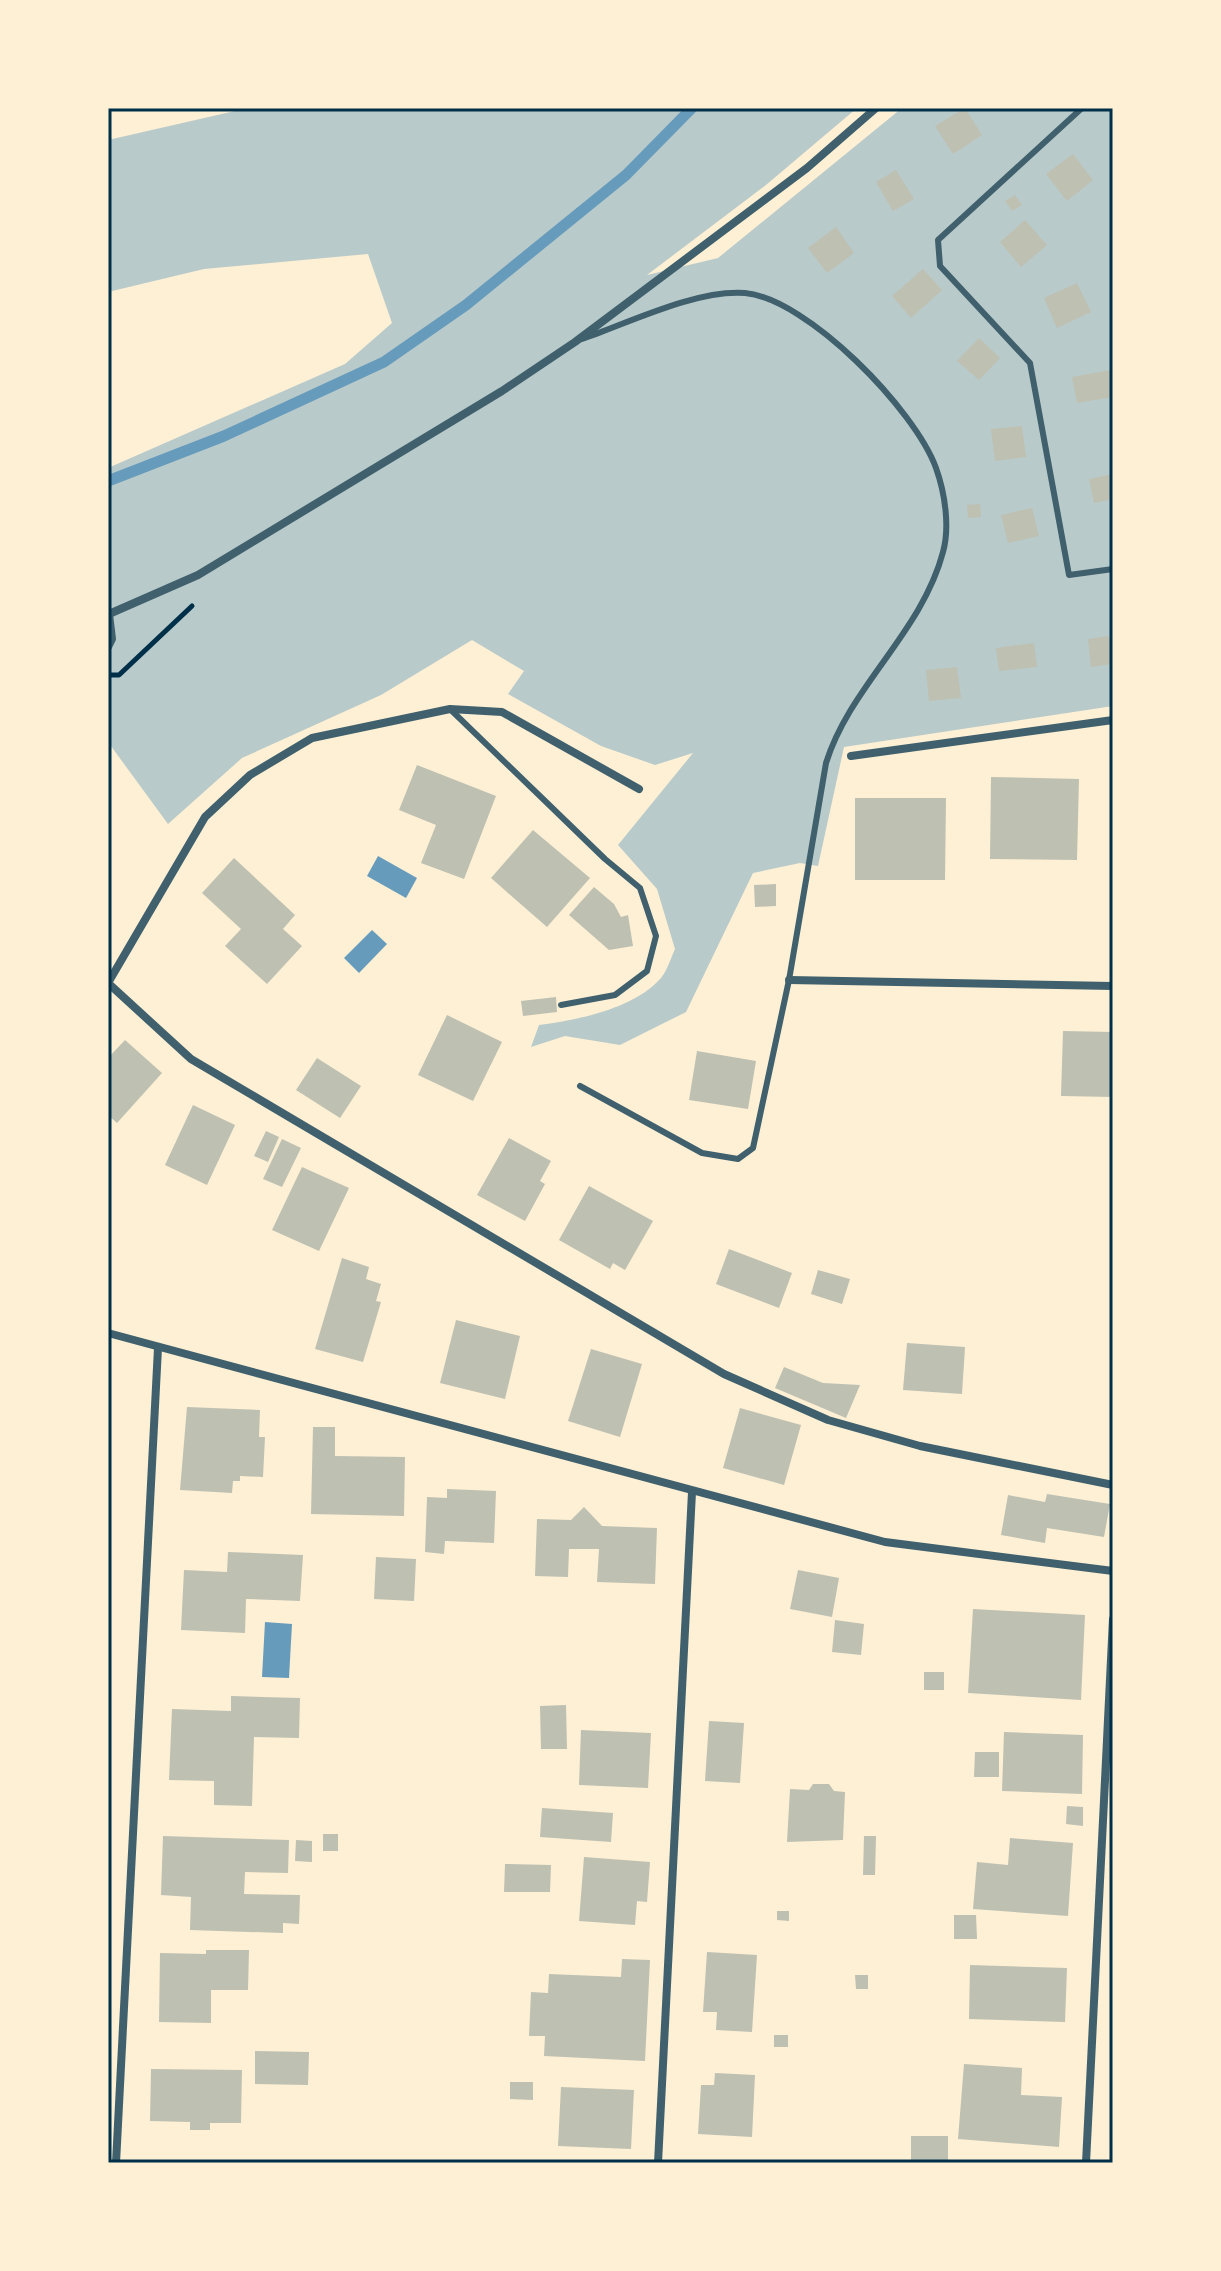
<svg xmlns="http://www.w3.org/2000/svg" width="1221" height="2271" font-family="'PT Sans',sans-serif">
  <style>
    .green { fill: #b9caca }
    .water { fill: #669bbc }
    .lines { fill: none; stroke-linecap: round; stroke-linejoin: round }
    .stream { stroke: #669bbc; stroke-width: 11 }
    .building { fill: #bec0b2 }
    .path { stroke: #003049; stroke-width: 5 }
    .service { stroke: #3f606c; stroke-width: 6 }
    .minor { stroke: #3f606c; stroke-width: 8 }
    .neatline { fill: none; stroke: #003049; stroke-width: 3 }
  </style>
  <rect width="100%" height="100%" fill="#fdf0d5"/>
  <path class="green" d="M248,108H857L766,185L647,275L718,258L902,108H1113V706L844,747L818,866L800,863L753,873L686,1012L620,1045L565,1036L531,1047L539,1025C577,1020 634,1009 661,978C667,971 671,958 675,949L657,889L618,845L693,753L655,765L601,746L508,694L524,671L472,640L381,695L242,758L168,824L108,742V468L345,364L392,323L368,254L204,269L108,292V140Z"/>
  <g class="water">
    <polygon points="378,856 417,878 406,898 367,876"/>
    <polygon points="372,930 387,944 359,973 344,958"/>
    <polygon points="265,1622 292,1624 289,1678 262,1677"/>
  </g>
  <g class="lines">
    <polyline class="stream" points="108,481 224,436 384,362 466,305 626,175 692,108"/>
  </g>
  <g class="building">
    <polygon points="965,108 982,135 953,154 935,126"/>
    <polygon points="1073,154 1093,180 1067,201 1046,174"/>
    <polygon points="896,170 914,199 893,211 876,182"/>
    <polygon points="1015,195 1022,205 1012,211 1005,201"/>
    <polygon points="1025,220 1047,245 1021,267 1000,242"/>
    <polygon points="836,227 854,253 827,273 808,248"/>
    <polygon points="923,269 942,290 911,318 892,296"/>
    <polygon points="1077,283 1091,312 1057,328 1044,298"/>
    <polygon points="979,338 1000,358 979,380 957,361"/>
    <polygon points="1110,370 1113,397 1077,403 1072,377"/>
    <polygon points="1022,426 1026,457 995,461 991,429"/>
    <polygon points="1113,474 1113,499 1094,503 1089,479"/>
    <polygon points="980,504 981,517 968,518 967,505"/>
    <polygon points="1032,508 1039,536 1008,543 1001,515"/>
    <polygon points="1109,636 1113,664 1091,667 1088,639"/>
    <polygon points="1034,643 1037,667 999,671 996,648"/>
    <polygon points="957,667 961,698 929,701 926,670"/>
    <polygon points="417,765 496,796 464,879 421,863 436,825 399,810"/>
    <polygon points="991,777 1079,779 1077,860 990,859"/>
    <polygon points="855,798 946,798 945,880 855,880"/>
    <polygon points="533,830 590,878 547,927 491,878"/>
    <polygon points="234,858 295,915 283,929 302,946 267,984 225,946 241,929 202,893"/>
    <polygon points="776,884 776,906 755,907 754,885"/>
    <polygon points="594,887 614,904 621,917 628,915 633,946 609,950 569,915"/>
    <polygon points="556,997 557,1012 523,1016 521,1001"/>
    <polygon points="447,1015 502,1042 473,1101 418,1075"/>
    <polygon points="1063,1031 1113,1032 1113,1097 1061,1096"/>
    <polygon points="125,1040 162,1073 117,1123 108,1115 108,1058"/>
    <polygon points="697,1051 756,1061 748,1109 689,1100"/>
    <polygon points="317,1058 361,1086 340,1118 296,1090"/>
    <polygon points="193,1105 235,1125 207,1185 165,1165"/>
    <polygon points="266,1131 279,1137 268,1162 254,1156"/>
    <polygon points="509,1138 551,1161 540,1181 545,1184 525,1221 477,1195"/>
    <polygon points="282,1139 301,1148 282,1187 263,1179"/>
    <polygon points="302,1167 349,1188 319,1251 272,1230"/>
    <polygon points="589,1186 653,1221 625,1270 613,1263 610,1269 559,1240"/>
    <polygon points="729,1249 792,1273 779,1308 716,1284"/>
    <polygon points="342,1258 369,1267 366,1279 381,1284 376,1301 381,1302 363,1362 315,1349"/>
    <polygon points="818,1270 850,1279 842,1304 811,1294"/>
    <polygon points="456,1320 520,1336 505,1399 440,1383"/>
    <polygon points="907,1343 965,1347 962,1394 903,1390"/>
    <polygon points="591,1349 642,1364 620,1437 568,1421"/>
    <polygon points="784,1367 823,1383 860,1385 846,1418 775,1388"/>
    <polygon points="187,1407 260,1410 259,1437 265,1437 263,1477 240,1476 240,1481 233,1481 232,1493 180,1490"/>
    <polygon points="740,1408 801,1425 784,1485 723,1468"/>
    <polygon points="313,1427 335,1427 335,1456 405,1457 404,1516 311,1514"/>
    <polygon points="447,1489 496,1491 494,1543 445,1541 444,1554 425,1552 427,1497 447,1498"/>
    <polygon points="1047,1494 1110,1504 1104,1537 1047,1528 1045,1543 1001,1535 1008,1495 1045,1502"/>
    <polygon points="584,1507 602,1526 657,1528 655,1584 597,1582 599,1549 569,1549 568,1577 535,1576 537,1519 571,1520"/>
    <polygon points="228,1552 303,1555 300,1601 246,1599 245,1633 181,1630 184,1570 227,1572"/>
    <polygon points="376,1557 416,1559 414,1601 374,1599"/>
    <polygon points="798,1570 839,1578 832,1617 790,1609"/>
    <polygon points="973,1609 1085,1615 1081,1700 968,1693"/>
    <polygon points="835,1620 864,1624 861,1655 832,1652"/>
    <rect x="924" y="1672" width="20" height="18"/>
    <polygon points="231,1696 300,1698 299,1738 254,1737 252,1806 214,1805 214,1781 169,1780 172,1709 231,1711"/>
    <polygon points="566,1705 567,1749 541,1749 540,1706"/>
    <polygon points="709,1721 744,1723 740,1783 705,1781"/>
    <polygon points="581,1730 651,1733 648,1788 579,1785"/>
    <polygon points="1004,1732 1083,1735 1082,1794 1002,1791"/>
    <polygon points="975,1752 999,1752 999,1777 974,1777"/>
    <polygon points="813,1784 829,1784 834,1791 845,1792 843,1840 787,1842 790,1789 809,1790"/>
    <polygon points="1067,1806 1083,1807 1083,1826 1066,1824"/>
    <polygon points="542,1808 613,1813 611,1842 540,1837"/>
    <rect x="323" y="1834" width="15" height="17"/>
    <polygon points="163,1836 289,1840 288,1873 245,1872 244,1894 300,1895 299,1924 283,1923 283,1933 190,1930 191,1897 161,1895"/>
    <polygon points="864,1836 876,1836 875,1875 863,1875"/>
    <polygon points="1010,1838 1073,1843 1068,1916 973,1909 977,1862 1008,1865"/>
    <polygon points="296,1840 312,1841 312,1862 295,1861"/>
    <polygon points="584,1857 650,1862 647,1902 637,1901 635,1925 579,1921"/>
    <polygon points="505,1864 551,1865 550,1892 504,1892"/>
    <polygon points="777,1911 789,1911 789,1921 777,1920"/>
    <polygon points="954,1915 976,1915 977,1939 954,1939"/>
    <polygon points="206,1950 249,1950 248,1990 211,1990 211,2023 159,2022 160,1953 206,1954"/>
    <polygon points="707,1952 757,1955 752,2032 716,2030 717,2012 703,2012"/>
    <polygon points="622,1959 650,1960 645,2061 544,2056 545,2036 529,2036 531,1992 548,1993 549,1974 621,1977"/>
    <polygon points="970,1965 1067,1968 1065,2022 969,2019"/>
    <polygon points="855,1975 868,1975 868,1989 856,1989"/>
    <rect x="774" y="2035" width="14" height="12"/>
    <polygon points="255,2051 309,2052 308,2085 255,2084"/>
    <polygon points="964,2064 1022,2068 1021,2095 1062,2097 1059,2147 958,2139"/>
    <polygon points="151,2069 242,2070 241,2123 210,2123 210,2130 190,2130 190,2122 150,2121"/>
    <polygon points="715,2073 755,2075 752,2137 698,2134 701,2085 714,2085"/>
    <polygon points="510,2082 533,2082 533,2100 510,2099"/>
    <polygon points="561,2087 634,2090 631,2149 558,2146"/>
    <rect x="911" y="2136" width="37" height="27"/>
  </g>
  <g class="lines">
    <polyline class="path" points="108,675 119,675 192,606"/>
    <g class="service">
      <polyline points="1082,108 938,240 940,266 1030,363 1069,575 1113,569"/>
      <polyline points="450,709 605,859 640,888 656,936 647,971 615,995 561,1005"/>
      <path d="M580,1086L702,1153L738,1159L753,1148L789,980L826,763C850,686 922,632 943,552C950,527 945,493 936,468C915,410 808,299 745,293C697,289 628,323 582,339"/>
    </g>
    <g class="minor">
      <polyline points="109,614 198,575 502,391 575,342 807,168 876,108"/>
      <polyline points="108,647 112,639 109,614"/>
      <polyline points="851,756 1113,720"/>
      <polyline points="789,980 1113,986"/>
      <polyline points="108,983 191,1059 724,1374 828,1420 920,1446 1113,1485"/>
      <polyline points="108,983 205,817 250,775 312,738 450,709 502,712 639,789"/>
      <polyline points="108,1333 885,1542 1113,1571"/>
      <polyline points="116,2163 158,1348"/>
      <polyline points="658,2163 692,1492"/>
      <polyline points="1086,2163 1113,1619"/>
    </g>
  </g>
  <rect width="1221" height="2271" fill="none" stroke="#fdf0d5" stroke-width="220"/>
  <rect x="110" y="110" width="1001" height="2051" class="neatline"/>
</svg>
